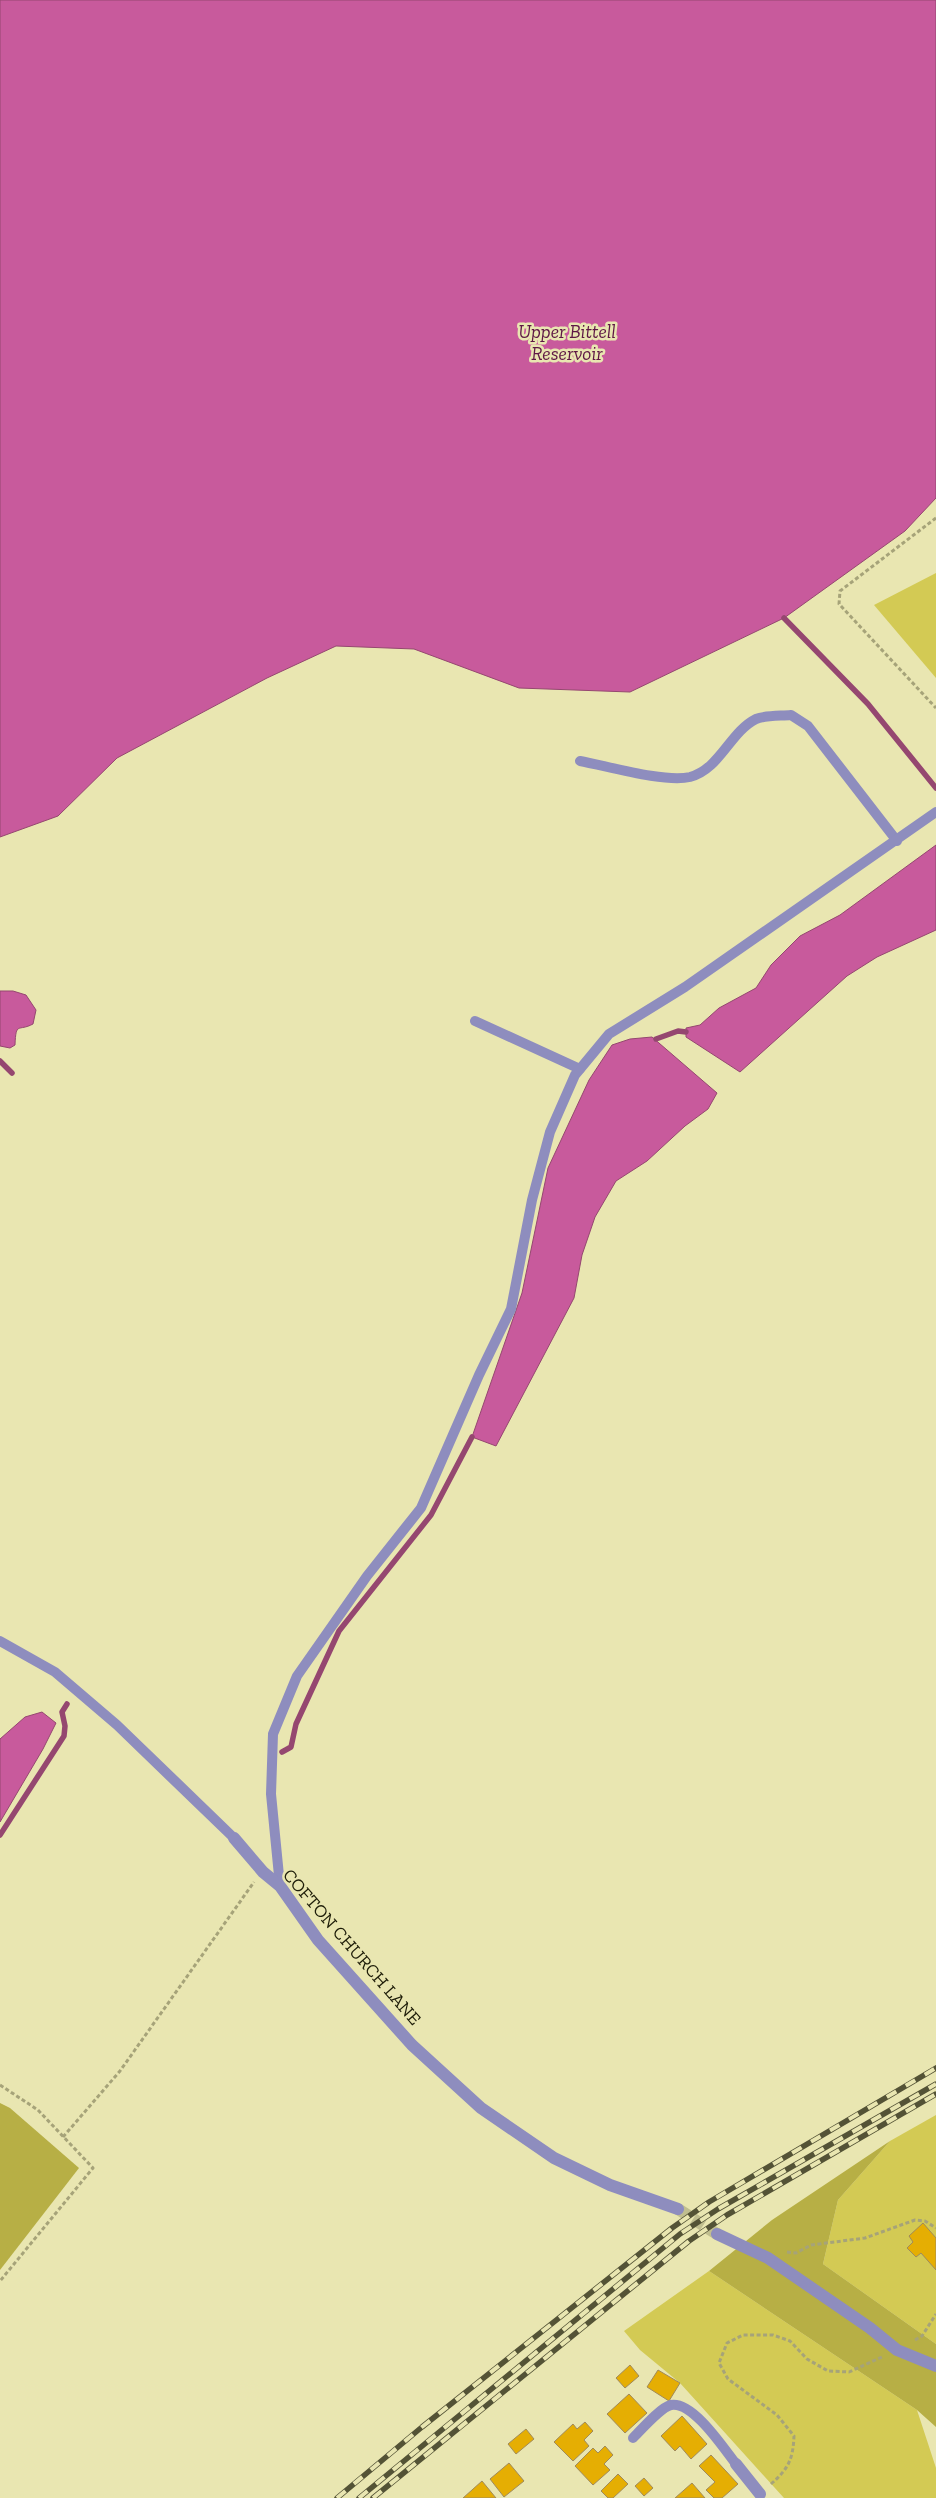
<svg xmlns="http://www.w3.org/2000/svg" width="936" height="2498" font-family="'Zilla Slab',serif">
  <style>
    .green { fill: #d3ca54 }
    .forest { fill: #b7af45 }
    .water { fill: #c85a9c; stroke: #954770 }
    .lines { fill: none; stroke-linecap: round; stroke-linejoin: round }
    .stream { stroke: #954770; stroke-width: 5.5 }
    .building { fill: #e5ae03; stroke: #a08a5b }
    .minor-tunnel { stroke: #c0be8f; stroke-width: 12; stroke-dasharray: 12 6; stroke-linecap: butt }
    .path { stroke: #a6a379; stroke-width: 3; stroke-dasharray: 4 2.5; stroke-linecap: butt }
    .service { stroke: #8e8dbe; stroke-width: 10 }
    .minor { stroke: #8e8dbe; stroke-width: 12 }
    .rail-casing { stroke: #545336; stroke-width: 5.5 }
    .rail { stroke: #e9e6b1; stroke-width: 4; stroke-dasharray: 11; stroke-linecap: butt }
    .labels { text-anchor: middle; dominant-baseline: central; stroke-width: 5; stroke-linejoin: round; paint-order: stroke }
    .street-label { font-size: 18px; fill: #1d1c08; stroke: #e9e6b1 }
    .water-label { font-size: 19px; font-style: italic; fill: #5e1745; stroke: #e9e6b1 }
  </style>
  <rect width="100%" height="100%" fill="#e9e6b1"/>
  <g class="green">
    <polygon points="936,573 936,678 874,605"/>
    <polygon points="936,2115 936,2344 823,2264 838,2200 890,2141"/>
    <polygon points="709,2271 917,2410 936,2468 936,2498 784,2498 680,2383 640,2350 624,2331"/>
  </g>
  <g class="forest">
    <polygon points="0,2103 10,2108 79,2168 0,2270"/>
    <polygon points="890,2141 838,2200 823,2264 936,2344 936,2427 917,2410 709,2271 772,2220"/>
  </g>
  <g class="water">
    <polygon points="0,0 936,0 936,498 905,531 784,618 630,692 519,688 414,649 336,646 267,678 117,758 58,816 0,837"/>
    <polygon points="936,845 936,930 877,957 847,976 740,1072 686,1037 686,1028 700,1025 719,1008 756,988 771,965 800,936 840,915"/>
    <path d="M0,991H13L26,995L36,1010L33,1024C18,1032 16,1021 15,1045L10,1048L0,1046Z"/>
    <polygon points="652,1037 717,1093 708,1109 685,1126 647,1161 616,1181 595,1217 582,1255 574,1298 496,1446 472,1437 522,1293 548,1168 589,1080 612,1045 630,1039"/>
    <polygon points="42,1712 56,1723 43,1749 0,1822 0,1739 25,1717"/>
  </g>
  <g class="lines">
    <g class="stream">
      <polyline points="784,618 868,704 936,788"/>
      <polyline points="656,1039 678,1031 686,1032"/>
      <polyline points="0,1061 12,1073"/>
      <polyline points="282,1752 291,1747 296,1724 339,1631 431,1515 472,1437"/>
      <polyline points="0,1835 64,1736 65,1726 62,1712 67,1704"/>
    </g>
  </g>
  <g class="building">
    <polygon points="923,2223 936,2238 936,2270 921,2253 916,2257 907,2248 913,2242 909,2236"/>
    <polygon points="630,2365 639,2376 625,2388 616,2378"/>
    <polygon points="658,2370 680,2383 669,2401 647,2387"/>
    <polygon points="629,2394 647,2413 625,2433 607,2414"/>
    <polygon points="682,2416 707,2444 691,2459 680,2446 675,2451 661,2436"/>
    <polygon points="585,2422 593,2431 584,2440 589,2446 573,2461 554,2442 573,2424 577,2429"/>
    <polygon points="526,2429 534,2439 516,2454 508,2444"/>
    <polygon points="605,2446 613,2455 604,2464 610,2470 593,2485 575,2466 593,2448 598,2453"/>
    <polygon points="711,2455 738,2484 722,2498 714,2498 706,2490 715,2482 699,2466"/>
    <polygon points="509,2463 524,2481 504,2497 490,2479"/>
    <polygon points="618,2474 628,2484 613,2498 608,2498 601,2491"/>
    <polygon points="644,2478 653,2488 644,2496 635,2486"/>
    <polygon points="482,2481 496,2498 463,2498"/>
    <polygon points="692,2483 705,2498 675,2498"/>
  </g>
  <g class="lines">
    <polyline class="minor-tunnel" points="678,2209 717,2234"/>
    <g class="path">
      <polyline points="936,518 840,591 839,604 936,708"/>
      <polyline points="0,2085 38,2110 93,2168 0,2281"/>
      <polyline points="63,2137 120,2071 254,1882"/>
      <polyline points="787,2252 796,2253 811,2245 865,2238 915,2220 925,2221 936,2228"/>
      <polyline points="915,2340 922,2336 936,2314"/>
      <path d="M771,2484C788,2469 793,2460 794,2436L777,2415L728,2379L719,2363L727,2343L743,2335H773L790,2341L807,2359L828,2371L849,2372L882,2357"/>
    </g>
    <g class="service">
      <path d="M580,761C607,766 665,783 690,777C720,769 730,732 756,719C766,715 780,716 791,715L808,726L897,841"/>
      <polyline points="475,1021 580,1069"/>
      <polyline points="0,1641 55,1672 117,1725 234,1838"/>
      <polyline points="280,1886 271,1794 273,1734 297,1676 367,1576 421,1508 479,1375 511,1309 532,1200 550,1132 575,1075 609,1034 685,987 936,812"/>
      <path d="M633,2438C641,2430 661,2407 671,2405C693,2401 724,2449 736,2464"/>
    </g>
    <g class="minor">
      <polyline points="234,1838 263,1872 280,1886 318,1940 412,2045 481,2108 554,2158 610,2185 678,2209"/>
      <polyline points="717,2234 768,2258 870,2328 897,2350 936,2366"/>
      <polyline points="736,2464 760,2494"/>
    </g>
    <defs>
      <g id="rail">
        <polyline points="337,2498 422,2427 672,2228 709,2202 936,2068"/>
        <polyline points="359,2498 680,2234 718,2209 936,2084"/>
        <polyline points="373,2498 689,2241 727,2215 936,2094"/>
      </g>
    </defs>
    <use href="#rail" class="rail-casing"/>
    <use href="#rail" class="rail"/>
  </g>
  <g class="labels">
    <g class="street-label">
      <text transform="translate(352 1947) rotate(49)">COFTON CHURCH LANE</text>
    </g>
    <g class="water-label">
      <text x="567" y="331">Upper Bittell<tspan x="567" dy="22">Reservoir</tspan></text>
    </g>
  </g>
</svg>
